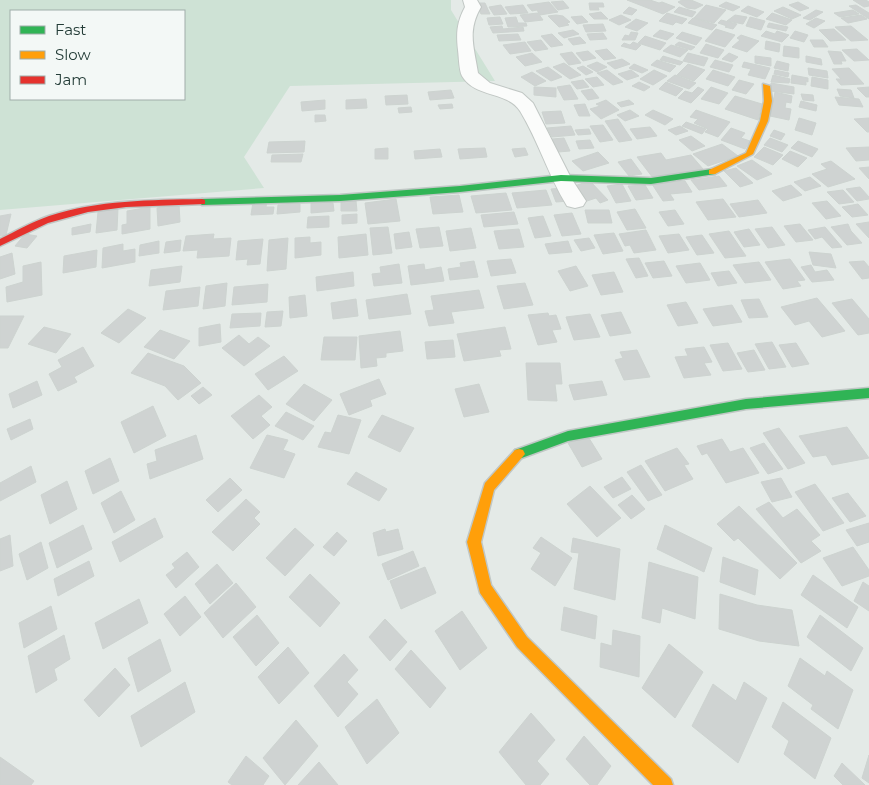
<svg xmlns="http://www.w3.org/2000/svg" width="869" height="785" font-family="Montserrat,sans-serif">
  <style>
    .green { fill: #cee2d5; fill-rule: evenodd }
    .building { fill: #cfd3d2; stroke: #cdd3d0 }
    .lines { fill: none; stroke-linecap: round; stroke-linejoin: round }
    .street-casing { stroke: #c1c7c4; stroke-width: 2 }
    .fast-casing { stroke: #c0c7c5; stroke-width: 3 }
    .slow-casing { stroke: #c0c7c5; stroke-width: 3 }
    .jam-casing { stroke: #c0c7c5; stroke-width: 3 }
    .street { fill: #fbfcfb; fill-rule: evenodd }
    .fast { fill: #30b455; fill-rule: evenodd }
    .slow { fill: #ff9f0a; fill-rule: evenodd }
    .jam { fill: #e5322d; fill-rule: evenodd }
  </style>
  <rect width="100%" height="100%" fill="#e4eae7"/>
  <path class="green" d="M0,0H451V10L495,81L290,86L244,157L264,188L0,210ZM11,11H184V99H11Z"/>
  <g class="building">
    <polygon points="627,0 650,0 659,3 662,2 675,7 663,14"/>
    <polygon points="682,0 691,0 703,5 695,9 687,8 678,2"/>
    <polygon points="853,0 866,0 869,2 869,6 864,7"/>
    <polygon points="563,1 569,8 558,10 551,2"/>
    <polygon points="549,2 558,12 540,15 537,10 532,11 527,5"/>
    <polygon points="726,2 740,7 733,11 719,6"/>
    <polygon points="798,2 809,8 800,11 789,5"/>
    <polygon points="476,3 485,3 490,14 481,14"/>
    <polygon points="589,3 603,3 604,7 598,7 599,10 590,10"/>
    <polygon points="501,5 507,14 494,15 489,7"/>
    <polygon points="523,5 528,13 510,14 505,7"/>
    <polygon points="706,5 726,10 714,23 694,18"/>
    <polygon points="856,5 869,13 869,19 849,6"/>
    <polygon points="748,6 764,12 757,17 741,11"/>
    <polygon points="629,7 637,10 632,15 623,13"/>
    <polygon points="679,7 696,12 692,17 674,12"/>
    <polygon points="783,7 801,15 792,19 774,11"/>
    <polygon points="816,10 823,12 810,20 803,18"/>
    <polygon points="853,10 859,14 840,17 834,13"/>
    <polygon points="601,12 608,19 594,19 589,14"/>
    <polygon points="538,13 543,20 525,22 520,15"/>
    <polygon points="667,13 687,19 682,24 676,22 673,25 659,21"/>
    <polygon points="772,13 792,20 786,25 766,19"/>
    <polygon points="556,15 563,16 570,22 567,23 569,25 559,27 548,16"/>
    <polygon points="621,15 631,20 619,25 609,20"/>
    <polygon points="735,15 747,17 743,24 727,21"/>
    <polygon points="861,15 867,19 848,23 841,18"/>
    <polygon points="582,16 588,22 577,24 571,17"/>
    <polygon points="500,17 503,24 489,25 487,18"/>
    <polygon points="516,17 518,23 526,23 527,26 508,27 505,18"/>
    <polygon points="750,17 765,21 761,30 746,26"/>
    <polygon points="693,18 717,25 712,30 688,23"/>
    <polygon points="816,18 825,21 814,28 806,24"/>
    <polygon points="636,19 648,23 637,31 625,27"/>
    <polygon points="721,20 737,24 733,29 725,27 727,26 718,23"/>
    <polygon points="769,23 788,27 786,31 767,27"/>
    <polygon points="603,24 606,31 586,32 583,25"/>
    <polygon points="502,26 503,29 523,27 524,31 493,33 490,27"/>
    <polygon points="851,26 868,40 851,41 835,27"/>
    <polygon points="716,29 735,35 725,47 705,41"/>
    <polygon points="834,29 846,40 830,41 819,30"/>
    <polygon points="573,30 579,34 564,38 558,33"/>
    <polygon points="660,30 674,34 667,40 653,36"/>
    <polygon points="766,31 775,34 777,31 789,35 782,42 761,36"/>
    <polygon points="795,31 808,35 804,42 790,38"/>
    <polygon points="631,32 638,33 635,40 622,40 625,35 629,36"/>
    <polygon points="682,32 702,38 696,45 676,38"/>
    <polygon points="603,33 607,39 590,40 587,34"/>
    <polygon points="518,34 521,40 499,41 497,35"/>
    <polygon points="552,34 563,45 551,47 541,36"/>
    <polygon points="741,35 759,41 747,52 732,47 740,40 737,38"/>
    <polygon points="645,36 666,43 660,50 638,43"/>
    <polygon points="580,37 586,43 573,45 568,39"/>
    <polygon points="541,40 548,49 535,51 527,42"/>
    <polygon points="810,40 823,40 828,47 814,47"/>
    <polygon points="766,41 780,44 779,52 765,49"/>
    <polygon points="525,42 531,51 510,54 503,45"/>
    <polygon points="633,42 641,45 636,50 621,46 624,43 630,45"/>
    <polygon points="679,42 695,47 691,50 675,45"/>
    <polygon points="706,44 724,50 718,58 700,53"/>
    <polygon points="671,45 688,50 680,57 663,51"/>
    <polygon points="784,46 799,48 799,58 783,56"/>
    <polygon points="607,49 616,58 604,60 595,51"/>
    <polygon points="857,49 869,60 854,61 842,50"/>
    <polygon points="588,51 596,58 583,61 576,53"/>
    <polygon points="828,51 841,52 846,61 841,61 842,64 834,64"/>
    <polygon points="572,52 581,63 569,65 560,54"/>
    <polygon points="532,53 542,62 525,66 516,57"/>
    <polygon points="688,53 708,58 704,66 683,61"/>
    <polygon points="729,53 738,57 732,62 722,59"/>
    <polygon points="663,56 683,62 680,65 660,60"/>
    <polygon points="755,56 771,58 771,66 755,63"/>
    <polygon points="806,56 821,59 822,65 806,62"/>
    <polygon points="622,59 630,64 615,69 607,63"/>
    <polygon points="657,60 676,66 670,72 651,65"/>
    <polygon points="715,60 733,65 729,72 710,67"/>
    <polygon points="777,61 789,64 788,71 774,68"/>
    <polygon points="597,62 607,67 597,72 587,66"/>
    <polygon points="744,62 770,68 765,79 748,75 751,69 742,67"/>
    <polygon points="564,63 581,75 570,79 553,67"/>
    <polygon points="634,64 648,70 642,73 629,68"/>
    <polygon points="688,64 705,70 694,81 677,75"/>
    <polygon points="583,66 593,72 586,75 577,68"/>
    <polygon points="548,67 562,77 551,81 536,71"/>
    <polygon points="808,68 827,71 828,78 809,75"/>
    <polygon points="849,68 864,84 841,85 836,79 841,79 832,69"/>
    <polygon points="607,70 623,82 613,85 597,73"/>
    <polygon points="631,70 639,76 627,80 618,74"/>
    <polygon points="654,70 667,76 653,85 640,79"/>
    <polygon points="713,70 735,77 728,86 706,79"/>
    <polygon points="775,70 789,73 788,77 774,74"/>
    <polygon points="532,72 546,81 535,86 521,77"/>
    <polygon points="675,75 696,83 689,89 667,81"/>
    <polygon points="773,75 790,79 789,83 771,82"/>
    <polygon points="792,75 808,78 808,82 806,81 806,85 791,83"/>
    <polygon points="597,77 604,85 593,87 585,79"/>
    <polygon points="812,77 828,80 828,89 811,86"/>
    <polygon points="583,80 589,87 577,89 571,82"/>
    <polygon points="739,80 754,84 746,94 732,90"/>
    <polygon points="639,82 650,87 644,91 632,86"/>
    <polygon points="666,82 683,89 676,96 659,89"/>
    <polygon points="771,83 794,87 794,94 771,91"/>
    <polygon points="570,85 578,99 564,100 557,87"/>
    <polygon points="534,87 556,88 556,97 534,95"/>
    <polygon points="698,87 704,90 691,103 678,98 685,91 692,93"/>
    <polygon points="711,87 728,93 719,104 701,99"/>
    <polygon points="869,87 869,97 866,97 857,88"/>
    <polygon points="592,89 599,98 588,100 581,91"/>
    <polygon points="837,89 851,90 854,98 840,96"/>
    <polygon points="451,90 454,98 430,100 428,92"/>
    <polygon points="775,92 792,96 791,103 786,102 785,108 791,109 789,120 770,116"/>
    <polygon points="801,94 813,95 814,101 803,100"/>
    <polygon points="407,95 408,104 386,105 385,96"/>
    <polygon points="735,96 762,104 758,120 725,109"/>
    <polygon points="835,97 859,99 863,107 839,105"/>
    <polygon points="366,99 367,108 346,109 346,100"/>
    <polygon points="325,100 325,109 302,111 301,102"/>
    <polygon points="606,100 619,110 601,119 590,109 600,106 596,104"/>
    <polygon points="629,100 634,104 621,107 617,103"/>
    <polygon points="801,101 817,105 816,111 799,107"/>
    <polygon points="452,104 453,108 440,109 438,105"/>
    <polygon points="585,104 590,116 579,116 574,105"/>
    <polygon points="411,107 412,112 399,113 398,108"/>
    <polygon points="630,110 639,116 625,121 617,115"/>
    <polygon points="653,110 673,119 665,125 645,115"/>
    <polygon points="696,110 730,122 718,137 705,132 708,129 694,123 698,119 690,117"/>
    <polygon points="561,111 565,123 546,124 542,112"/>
    <polygon points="315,115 325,115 326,121 315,122"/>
    <polygon points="799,118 816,123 812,135 795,130"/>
    <polygon points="869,118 869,132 867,132 854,119"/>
    <polygon points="618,119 632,140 619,142 605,121"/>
    <polygon points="686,122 706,129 702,134 682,126"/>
    <polygon points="603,125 613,140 600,142 590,126"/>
    <polygon points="571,126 575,135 552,137 547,128"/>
    <polygon points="680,126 688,131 676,135 668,130"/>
    <polygon points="650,127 657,136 637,139 630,129"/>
    <polygon points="731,128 745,133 741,138 750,141 745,149 721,140"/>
    <polygon points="589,129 591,134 578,135 575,130"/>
    <polygon points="774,130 785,134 781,140 770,136"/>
    <polygon points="691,136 705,146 692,151 679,140"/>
    <polygon points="564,138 570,151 558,152 552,139"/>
    <polygon points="770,138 788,145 782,152 764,145"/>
    <polygon points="590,140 594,148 579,149 576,141"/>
    <polygon points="305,141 304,152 267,153 269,142"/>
    <polygon points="798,141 818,149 812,157 791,148"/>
    <polygon points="722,144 738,156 708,166 693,154"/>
    <polygon points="764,147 783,155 773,165 754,157"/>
    <polygon points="869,147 869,160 856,161 846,148"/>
    <polygon points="388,148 388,159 375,159 375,149"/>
    <polygon points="485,148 487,157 460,159 458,149"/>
    <polygon points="525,148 528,155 515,157 512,149"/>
    <polygon points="440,149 442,157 415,159 414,151"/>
    <polygon points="790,151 807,158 798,167 782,159"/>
    <polygon points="598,152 609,163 583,171 572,161"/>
    <polygon points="661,153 666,160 691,155 703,169 653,178 637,157"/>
    <polygon points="303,154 301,162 271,162 272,155"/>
    <polygon points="631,159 642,174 629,176 618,162"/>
    <polygon points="752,160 772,174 757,180 737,166"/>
    <polygon points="831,161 855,179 828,187 812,174 827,169 821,164"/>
    <polygon points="869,167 869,179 859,168"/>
    <polygon points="736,168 753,183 740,187 724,171"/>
    <polygon points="719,176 727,186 699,190 691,180"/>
    <polygon points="810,177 821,186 805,191 794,182"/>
    <polygon points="590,181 608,200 600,203 596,198 584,202 571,187"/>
    <polygon points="685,181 692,192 670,194 674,200 663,201 652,184"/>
    <polygon points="622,184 631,201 616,203 607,186"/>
    <polygon points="645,185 653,198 636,200 628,186"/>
    <polygon points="791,185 802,195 783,201 772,191"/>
    <polygon points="860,187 869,197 869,199 857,201 846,189"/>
    <polygon points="564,188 569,201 556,202 551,189"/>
    <polygon points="546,190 552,205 517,208 512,193"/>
    <polygon points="843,190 854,202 839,204 827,192"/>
    <polygon points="506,193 512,210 476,213 471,196"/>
    <polygon points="459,195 463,212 433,214 430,197"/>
    <polygon points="396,199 400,221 368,224 365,203"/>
    <polygon points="723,199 736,217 708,220 696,202"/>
    <polygon points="311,200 333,203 334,211 311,213"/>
    <polygon points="758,200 767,213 739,217 730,204"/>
    <polygon points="267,201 266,207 274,207 273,214 251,215 253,202"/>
    <polygon points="341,201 356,201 357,211 341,211"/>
    <polygon points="827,201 841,216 826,219 812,203"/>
    <polygon points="179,204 180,222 158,226 157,208"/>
    <polygon points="300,204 300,212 277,214 278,205"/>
    <polygon points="858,204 868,215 852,217 842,207"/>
    <polygon points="150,207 150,229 122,234 122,225 127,224 127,211"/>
    <polygon points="118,208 117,230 96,233 98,212"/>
    <polygon points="635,209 646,228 627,230 617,212"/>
    <polygon points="585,210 609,210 612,223 588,223"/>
    <polygon points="675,210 684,224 668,226 659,212"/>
    <polygon points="514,212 518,224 484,227 481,215"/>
    <polygon points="572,213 581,234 562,236 554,215"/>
    <polygon points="11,214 6,235 0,236 0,216"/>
    <polygon points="357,214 357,223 342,224 342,215"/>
    <polygon points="329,216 329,227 307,228 308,217"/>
    <polygon points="543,216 551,236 535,238 528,218"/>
    <polygon points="869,222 869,238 856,224"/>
    <polygon points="91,224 90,232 72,235 72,228"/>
    <polygon points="800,224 813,240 796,242 784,226"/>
    <polygon points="848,224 851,231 862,243 847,245 831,227"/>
    <polygon points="388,227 392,253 373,255 370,228"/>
    <polygon points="439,227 443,246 420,248 416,229"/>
    <polygon points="772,227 785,245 768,248 755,229"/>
    <polygon points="825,227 842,247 832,248 822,237 815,239 808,230"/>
    <polygon points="471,228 476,248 450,251 446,231"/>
    <polygon points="519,229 524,247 499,249 494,231"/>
    <polygon points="749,229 760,245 744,247 734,232"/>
    <polygon points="646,230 656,250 634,253 630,245 625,246 619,234"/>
    <polygon points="729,231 746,256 725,258 709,234"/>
    <polygon points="409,232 412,247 396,249 394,234"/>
    <polygon points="614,233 623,251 603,254 594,235"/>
    <polygon points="25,234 37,236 27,248 15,246"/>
    <polygon points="214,234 213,239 231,238 229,256 197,258 198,250 183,251 186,236"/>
    <polygon points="366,234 368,255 339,258 338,237"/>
    <polygon points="679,234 689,250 668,253 659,236"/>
    <polygon points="702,235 714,253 697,255 686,237"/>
    <polygon points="310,237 310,243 321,242 321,255 295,258 295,238"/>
    <polygon points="288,238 286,269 267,271 269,240"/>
    <polygon points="589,238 595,248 581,251 574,240"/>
    <polygon points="263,239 260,264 247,265 248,259 236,260 238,241"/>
    <polygon points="181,240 180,251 164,253 166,242"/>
    <polygon points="159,241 159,253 139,256 140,245"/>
    <polygon points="568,241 572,252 549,254 545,244"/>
    <polygon points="123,244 123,251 135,249 135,262 102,268 103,248"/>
    <polygon points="97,250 96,267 63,273 64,256"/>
    <polygon points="809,252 831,254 836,268 813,265"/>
    <polygon points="12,253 15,274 0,279 0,257"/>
    <polygon points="639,258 648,276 636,278 626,259"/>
    <polygon points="511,259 516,273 491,276 487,261"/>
    <polygon points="790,259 805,280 797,281 801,286 783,289 765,262"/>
    <polygon points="474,261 478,277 450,280 448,269 461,267 460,263"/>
    <polygon points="664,261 672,276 653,278 645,263"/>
    <polygon points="864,261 869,267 869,278 862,279 849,262"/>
    <polygon points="41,262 42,295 7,302 6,287 23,282 23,266"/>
    <polygon points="759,262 771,280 745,283 733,265"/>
    <polygon points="700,263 710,280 686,283 676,266"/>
    <polygon points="399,264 402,283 374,286 372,274 381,273 380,267"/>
    <polygon points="424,264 425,270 441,267 444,281 411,285 408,266"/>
    <polygon points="811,265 815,272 827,270 834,280 812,282 801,267"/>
    <polygon points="182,266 180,282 149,286 151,270"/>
    <polygon points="576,266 588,286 570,291 558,271"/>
    <polygon points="729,271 737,283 718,286 711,273"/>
    <polygon points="353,272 354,286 317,291 316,277"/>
    <polygon points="614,272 623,292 601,295 592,275"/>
    <polygon points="227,283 225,306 203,309 206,286"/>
    <polygon points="525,283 533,305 504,309 497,286"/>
    <polygon points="268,284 267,302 232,305 234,287"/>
    <polygon points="200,287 198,306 163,310 166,291"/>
    <polygon points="479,290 484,308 451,312 454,323 429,326 425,311 434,310 431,296"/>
    <polygon points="407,294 411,314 369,319 366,300"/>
    <polygon points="305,295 307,316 290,318 289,297"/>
    <polygon points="817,298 845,331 822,337 809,321 795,325 781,307"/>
    <polygon points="356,299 358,316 333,319 331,303"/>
    <polygon points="759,299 768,317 749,318 741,300"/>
    <polygon points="852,299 869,319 869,333 858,335 832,303"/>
    <polygon points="686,302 698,323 678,326 667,305"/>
    <polygon points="732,305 742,322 713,326 703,309"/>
    <polygon points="128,309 146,318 119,343 101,333"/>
    <polygon points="283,311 281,326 265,327 267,312"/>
    <polygon points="621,312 631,333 610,336 601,315"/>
    <polygon points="261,313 260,326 230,328 232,314"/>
    <polygon points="548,313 549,316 556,315 561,329 552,330 557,342 538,345 528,315"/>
    <polygon points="590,314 600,337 574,340 566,317"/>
    <polygon points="0,316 24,316 8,348 0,348"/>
    <polygon points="220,324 221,342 199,346 199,328"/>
    <polygon points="44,327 71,334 56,353 28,344"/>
    <polygon points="505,327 511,349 499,350 501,356 464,361 457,334"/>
    <polygon points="160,330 190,341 174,359 144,347"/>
    <polygon points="400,331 403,351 386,353 386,357 376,358 377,366 361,368 359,336"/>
    <polygon points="239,335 249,344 258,337 270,346 244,366 222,348"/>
    <polygon points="324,337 357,337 355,360 321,360"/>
    <polygon points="453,340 455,357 427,359 425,342"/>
    <polygon points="772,342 786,367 769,369 755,344"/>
    <polygon points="728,343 742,369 723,371 710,345"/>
    <polygon points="796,343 809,364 792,367 779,345"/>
    <polygon points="83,347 94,366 74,377 77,382 58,391 49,374 62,367 58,360"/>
    <polygon points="704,347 712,362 704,363 711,375 684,378 675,357 688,356 685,349"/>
    <polygon points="637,350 650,377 624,380 615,360 623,358 620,352"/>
    <polygon points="754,350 765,370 748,372 737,353"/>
    <polygon points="148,353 184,366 201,383 178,400 165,386 131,373"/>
    <polygon points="284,356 298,371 268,390 255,374"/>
    <polygon points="526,363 560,363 562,384 555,384 557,401 528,400"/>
    <polygon points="379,379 386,394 370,400 372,406 349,415 340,394"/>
    <polygon points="37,381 42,395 13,408 9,394"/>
    <polygon points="602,381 607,395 574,400 569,385"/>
    <polygon points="304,384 332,400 314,421 286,404"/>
    <polygon points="479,384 489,412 464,417 455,389"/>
    <polygon points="203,387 212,395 199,404 191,396"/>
    <polygon points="259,395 272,407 261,416 270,425 253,439 231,416"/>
    <polygon points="153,406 166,436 134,453 121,422"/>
    <polygon points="286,412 314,426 303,440 275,426"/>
    <polygon points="338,415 361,420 349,454 318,447 325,432 331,433"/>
    <polygon points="382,415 414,428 400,452 368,437"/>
    <polygon points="30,419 33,429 11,440 7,429"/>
    <polygon points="847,427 869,458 832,465 826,455 813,457 799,436"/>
    <polygon points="779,428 805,463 788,469 763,433"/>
    <polygon points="196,435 203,459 150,479 147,464 157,461 155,450"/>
    <polygon points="267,435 288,440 283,450 295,454 284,478 250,468"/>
    <polygon points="587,435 602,459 582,467 568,443"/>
    <polygon points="722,439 730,452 743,448 759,473 726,483 707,453 702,455 697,446"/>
    <polygon points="764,443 783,469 768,474 750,448"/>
    <polygon points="677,448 689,464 684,465 693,479 665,491 645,461"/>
    <polygon points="110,458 119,481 93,494 85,471"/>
    <polygon points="641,465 662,495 648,501 627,472"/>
    <polygon points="31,466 36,482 0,501 0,483"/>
    <polygon points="356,472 387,489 379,501 347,484"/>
    <polygon points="622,477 631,489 613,498 604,487"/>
    <polygon points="230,478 242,490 218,512 206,500"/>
    <polygon points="781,478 792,497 772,502 761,482"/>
    <polygon points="67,481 77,509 50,524 41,495"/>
    <polygon points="815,484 844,523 823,531 795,492"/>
    <polygon points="590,486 621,518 597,537 567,504"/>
    <polygon points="121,491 135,520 114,533 101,503"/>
    <polygon points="848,493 866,516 850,522 832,498"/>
    <polygon points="632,495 645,509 631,519 618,505"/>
    <polygon points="246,499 260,512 254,518 260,524 233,551 212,532"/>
    <polygon points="769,502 783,518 797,509 820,535 811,541 821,551 801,563 756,509"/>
    <polygon points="739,506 797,563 780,579 738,538 734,541 717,524"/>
    <polygon points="155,518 163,537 120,562 112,542"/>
    <polygon points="869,523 869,542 857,546 846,530"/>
    <polygon points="83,525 92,549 57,568 49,543"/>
    <polygon points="665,525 712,548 704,572 657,549"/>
    <polygon points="295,528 314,545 285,576 266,558"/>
    <polygon points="385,529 386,532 398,529 403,549 378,556 373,533"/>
    <polygon points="337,532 347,541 334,556 323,547"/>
    <polygon points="10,535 13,566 0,571 0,539"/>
    <polygon points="541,537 572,558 555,586 531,569 541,553 533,548"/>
    <polygon points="573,538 620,549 615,600 574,589 579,553 571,552"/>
    <polygon points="41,542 48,568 27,580 19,554"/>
    <polygon points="853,547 869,570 869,576 842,586 823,558"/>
    <polygon points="413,551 419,566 388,580 382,564"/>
    <polygon points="187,552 199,567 176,588 166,575 175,568 172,564"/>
    <polygon points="723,557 758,570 755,595 720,582"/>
    <polygon points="89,561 94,576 58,596 54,579"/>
    <polygon points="649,562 698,577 695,619 662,608 660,623 642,618"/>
    <polygon points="217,564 233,583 210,604 195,584"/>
    <polygon points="425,567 436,593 401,609 390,581"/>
    <polygon points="310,574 340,603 320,627 289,597"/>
    <polygon points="813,575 858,607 847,628 801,595"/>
    <polygon points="863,582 869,586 869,611 854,601"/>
    <polygon points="236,583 256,607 223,638 204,613"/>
    <polygon points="720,594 757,605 792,610 799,646 759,641 719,629"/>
    <polygon points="185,596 201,617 180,636 164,614"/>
    <polygon points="139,599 148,623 103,649 95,623"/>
    <polygon points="51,606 57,629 24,648 19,623"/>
    <polygon points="564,607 597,616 595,639 561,630"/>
    <polygon points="462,611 487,648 460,670 435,631"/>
    <polygon points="257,615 279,643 256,666 233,637"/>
    <polygon points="820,615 863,648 851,671 807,637"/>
    <polygon points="385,619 407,642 390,661 369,637"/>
    <polygon points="613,630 640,636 639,677 600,667 601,643 612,646"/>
    <polygon points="64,635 70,659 54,669 57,680 36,693 28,656"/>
    <polygon points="160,639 171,671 138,692 128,658"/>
    <polygon points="669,644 703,672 675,718 642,688"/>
    <polygon points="288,647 309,673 279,704 258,677"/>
    <polygon points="411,650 446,688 430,708 395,669"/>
    <polygon points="344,654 358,670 347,682 358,694 338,717 314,686"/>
    <polygon points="800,658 825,676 827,671 853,690 838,729 811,709 813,705 788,686"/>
    <polygon points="115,668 130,685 99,717 84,700"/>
    <polygon points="185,682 195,712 141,747 131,716"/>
    <polygon points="744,682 767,698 738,763 692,726 713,684 736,701"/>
    <polygon points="377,699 399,733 367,764 345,727"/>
    <polygon points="783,702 831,738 815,779 784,754 789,741 772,727"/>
    <polygon points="531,713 555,740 537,761 549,774 540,785 526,785 499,752"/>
    <polygon points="296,720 318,746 285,785 263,758"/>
    <polygon points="584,736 611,766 597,785 590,785 566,759"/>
    <polygon points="869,755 869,783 862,778"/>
    <polygon points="246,756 269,776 263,785 232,785 228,782"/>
    <polygon points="0,757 34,781 31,785 0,785"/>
    <polygon points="319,762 338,785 298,785"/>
    <polygon points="842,763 865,785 843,785 834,776"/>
  </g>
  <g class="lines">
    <defs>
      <path id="street" d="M463,0H477L481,7C467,31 474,47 478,73L490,83L522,93L533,103L571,178L586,201L583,206L575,208L567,206C548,175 538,140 520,111C507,91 475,98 462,76C459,70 459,58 458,50C456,33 457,22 465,7Z"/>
      <g id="fast">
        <polygon points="712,169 716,172 715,174 651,184 561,181 460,192 340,201 202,205 198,202 202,199 340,195 460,186 561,175 651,178"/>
        <polygon points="869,388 869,398 746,409 568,441 519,459 515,458 513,454 515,450 568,431 746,399"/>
      </g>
      <g id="slow">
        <polygon points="763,84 770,86 772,101 768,121 753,154 715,174 709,174 709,170 746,153 760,121 764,101"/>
        <polygon points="519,449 523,450 525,454 494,490 481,542 491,585 527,637 671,779 673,785 653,785 517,647 480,593 467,542 485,483 515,450"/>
      </g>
      <path id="jam" d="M202,199L205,200V204L126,207L88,212L48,223L0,246V239C16,231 32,222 49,216C98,200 151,200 202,199Z"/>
    </defs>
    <use href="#street" class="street-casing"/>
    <use href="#fast" class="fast-casing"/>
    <use href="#slow" class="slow-casing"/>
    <use href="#jam" class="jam-casing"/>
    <use href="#street" class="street"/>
    <use href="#fast" class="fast"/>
    <use href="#slow" class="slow"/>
    <use href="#jam" class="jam"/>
  </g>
  <rect x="10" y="10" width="175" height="90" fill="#f3f8f6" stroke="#a0adaa"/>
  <rect x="20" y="26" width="25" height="8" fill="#30b455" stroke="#a0adaa"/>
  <text x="55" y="35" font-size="15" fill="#233c37">Fast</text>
  <rect x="20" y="51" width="25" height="8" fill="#ff9f0a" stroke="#a0adaa"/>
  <text x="55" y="60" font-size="15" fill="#233c37">Slow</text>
  <rect x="20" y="76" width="25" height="8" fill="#e5322d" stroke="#a0adaa"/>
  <text x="55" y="85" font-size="15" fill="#233c37">Jam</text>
</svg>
